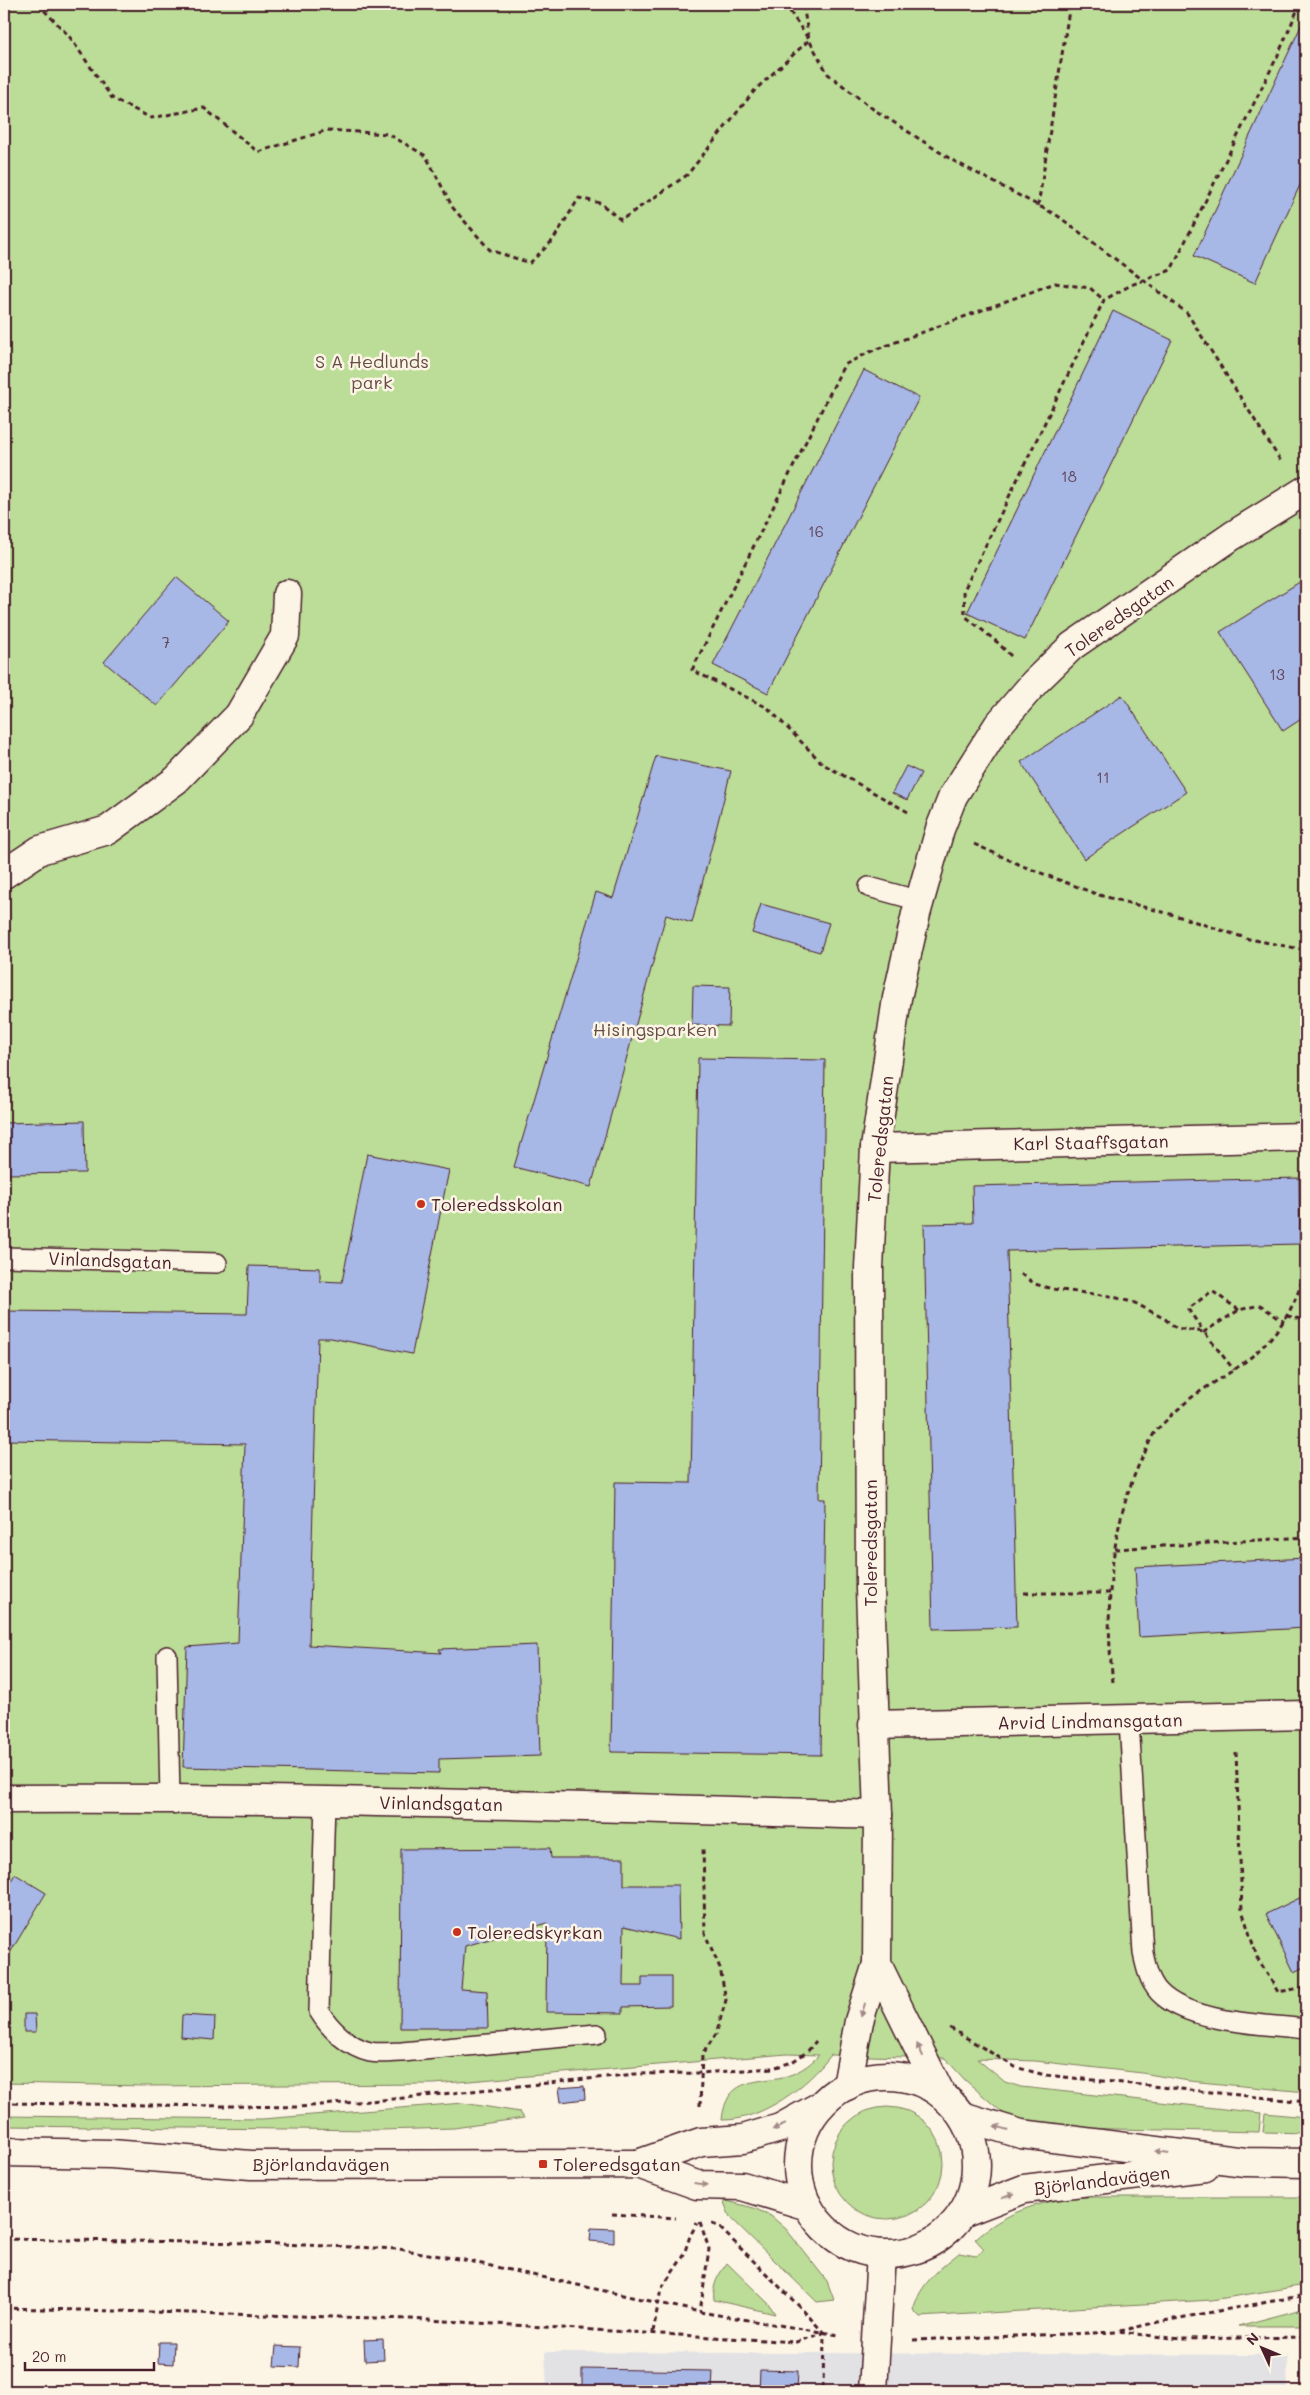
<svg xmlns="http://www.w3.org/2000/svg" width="1310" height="2395" font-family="Mali,sans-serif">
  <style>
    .built { fill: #e2e2e5 }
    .green { fill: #bbdd97; stroke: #827e61 }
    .building { fill: #a7b7e6; stroke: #4a1f2b }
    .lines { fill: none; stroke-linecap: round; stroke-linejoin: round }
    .service-casing { stroke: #4a1f2b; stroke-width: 22 }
    .minor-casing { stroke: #4a1f2b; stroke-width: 31 }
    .tertiary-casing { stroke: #4a1f2b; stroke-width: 31 }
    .path { stroke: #4a1f2b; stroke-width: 3; stroke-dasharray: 5 4; stroke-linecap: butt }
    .service { stroke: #fcf5e5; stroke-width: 19 }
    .minor { stroke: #fcf5e5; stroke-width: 28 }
    .tertiary { stroke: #fcf5e5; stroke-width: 28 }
    .oneway { fill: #a38a88 }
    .poi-dot { fill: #c8321e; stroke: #fcf5e5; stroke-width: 2 }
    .labels { text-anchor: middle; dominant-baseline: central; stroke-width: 5; stroke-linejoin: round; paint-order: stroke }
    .number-label { font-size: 15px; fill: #61455a }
    .park-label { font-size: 18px; fill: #664e46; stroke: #fcf5e5 }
    .street-label { font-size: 18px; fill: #4a1f2b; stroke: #fcf5e5 }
    .poi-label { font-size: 18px; fill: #4a1f2b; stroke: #fcf5e5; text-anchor: start }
  </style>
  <rect width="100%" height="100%" fill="#fcf5e5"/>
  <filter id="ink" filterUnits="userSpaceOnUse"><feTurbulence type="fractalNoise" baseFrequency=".02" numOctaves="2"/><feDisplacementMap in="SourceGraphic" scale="10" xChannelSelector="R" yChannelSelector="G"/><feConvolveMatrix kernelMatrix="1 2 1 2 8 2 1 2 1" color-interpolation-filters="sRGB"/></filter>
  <g filter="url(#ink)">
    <polygon class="built" points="545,2352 1287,2355 1288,2391 547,2391"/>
    <g class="green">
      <path d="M4,4H1306V2092L1189,2081L1142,2073L1035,2061L977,2059L1005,2082L1021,2087L1261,2113L1259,2132L1068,2128L1018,2120L1003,2113L965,2080L945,2058L831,2055C808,2086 761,2121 722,2120C726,2079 752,2083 783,2077C797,2074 810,2065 819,2055L787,2054L434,2084L145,2086L4,2083Z"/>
      <polygon points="463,2103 520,2112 524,2118 454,2128 381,2130 4,2126 4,2116 262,2119"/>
      <circle cx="887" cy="2163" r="56"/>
      <polygon points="1265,2113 1306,2117 1306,2133 1263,2132"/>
      <path d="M1076,2197H1306V2285L1212,2300L936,2316L920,2317L913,2310C920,2284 939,2269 959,2253L976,2256L984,2249L975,2239C1004,2213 1037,2202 1076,2197Z"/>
      <polygon points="723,2200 754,2208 771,2216 786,2229 827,2281 834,2300 817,2302 730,2217"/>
      <path d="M727,2263L769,2304L775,2314L714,2300C712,2284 718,2276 727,2263Z"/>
      <polygon points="1306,2308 1306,2326 1238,2326"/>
    </g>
    <g class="building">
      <polygon points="1306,15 1306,172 1255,283 1194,256"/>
      <polygon points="1113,311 1172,340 1025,640 967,613"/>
      <polygon points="864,370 919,398 768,693 713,665"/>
      <polygon points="176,577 229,621 157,706 104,662"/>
      <polygon points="1306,578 1306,716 1283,731 1220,632"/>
      <polygon points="1122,695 1186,792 1084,859 1021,762"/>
      <polygon points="656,756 731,771 692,923 666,915 591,1187 514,1167 596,892 613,898"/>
      <polygon points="906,766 921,773 907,800 892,793"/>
      <polygon points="761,904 829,923 820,952 752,933"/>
      <polygon points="693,986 730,987 729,1026 692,1025"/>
      <polygon points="698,1058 825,1060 819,1499 825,1499 821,1755 611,1752 615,1482 691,1483"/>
      <polygon points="84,1121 85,1173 4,1174 4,1123"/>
      <polygon points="367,1154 449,1170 412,1354 331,1338 318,1338 309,1645 441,1653 439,1649 537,1645 540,1756 439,1759 439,1773 183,1767 187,1647 238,1643 245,1444 4,1440 4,1311 247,1314 249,1266 320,1268 320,1281 342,1282"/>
      <polygon points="1299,1178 1300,1244 1007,1251 1017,1627 933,1629 924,1224 973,1223 972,1186"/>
      <polygon points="1306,1558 1306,1628 1139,1637 1135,1567"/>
      <polygon points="550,1848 551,1858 624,1858 624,1885 678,1885 679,1939 624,1926 623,1986 642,1986 642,1977 671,1977 671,2006 623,2007 623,2013 546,2012 547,1923 465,1946 461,1989 487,1991 488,2028 400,2028 401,1849"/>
      <polygon points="15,1874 46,1893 4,1963 4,1893"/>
      <polygon points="1306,1895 1306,1966 1294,1972 1266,1914"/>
      <polygon points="24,2014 35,2014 36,2032 24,2032"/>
      <polygon points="182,2015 215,2017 214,2040 181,2037"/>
      <polygon points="584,2086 585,2099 561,2102 559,2088"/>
      <polygon points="591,2228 614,2229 614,2243 590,2241"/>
      <polygon points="383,2339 384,2360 365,2361 364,2340"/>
      <polygon points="159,2342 174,2342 173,2364 158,2363"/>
      <polygon points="276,2346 300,2347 299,2367 274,2366"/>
      <polygon points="582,2369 713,2371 712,2391 582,2391"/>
      <polygon points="760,2370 798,2371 797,2391 759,2391"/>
      <polygon points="955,2389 1023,2390 1023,2391 955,2391"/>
    </g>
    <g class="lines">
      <defs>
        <g id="service">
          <polyline points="869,887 920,901"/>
          <polyline points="4,1257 217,1263"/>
          <polyline points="167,1656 170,1798"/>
          <path d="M1129,1721L1143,1953C1146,1967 1149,1981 1159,1992C1188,2023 1265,2024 1306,2029"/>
          <path d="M325,1801L319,2011C330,2029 348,2047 370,2052C380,2054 392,2052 402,2052L597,2034"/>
        </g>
        <g id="minor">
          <polyline points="4,874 40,850 108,830 176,780 239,715 285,636 287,594"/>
          <polyline points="875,1148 1306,1137"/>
          <polyline points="873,1725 1306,1715"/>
          <path d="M4,1799C295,1797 586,1807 878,1815"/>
          <polyline points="877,1964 941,2094"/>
          <polyline points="847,2086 859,2021 877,1964 878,1815 870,1589 869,1268 875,1148 897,998 916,914 940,829 953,796 998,725 1035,682 1072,646 1232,536 1306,490"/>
        </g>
        <g id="tertiary">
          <circle cx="887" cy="2165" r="89"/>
          <polyline points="962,2116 1021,2134 1245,2162 1306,2163"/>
          <polyline points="4,2152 111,2154 251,2165 638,2164 697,2185 742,2186 808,2206"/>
          <polyline points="638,2164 701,2142 743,2139 780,2128 820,2106"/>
          <polyline points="962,2213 1024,2189 1205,2167"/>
          <polyline points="873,2391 881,2254"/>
        </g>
      </defs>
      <use href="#service" class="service-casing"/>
      <use href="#minor" class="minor-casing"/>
      <use href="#tertiary" class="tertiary-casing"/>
      <g class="path">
        <polyline points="38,4 69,36 112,98 151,118 204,108 258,152 328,130 388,134 426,156 453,208 490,250 530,263 553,240 579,198 600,203 621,220 687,175 755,90 809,40 803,4"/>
        <polyline points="785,4 809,40 828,74 873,109 952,160 1058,216 1187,313 1282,463"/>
        <polyline points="1038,206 1070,4"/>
        <polyline points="1011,656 997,642 965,616 964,590 1104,300 1131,285 1171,270 1278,55 1300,4"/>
        <polyline points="908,812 823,764 768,708 692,670 844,365 872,351 1055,283 1090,288 1104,300"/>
        <polyline points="974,844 1025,867 1099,895 1174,915 1249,939 1306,950"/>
        <polyline points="1021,1274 1035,1284 1052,1289 1110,1296 1135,1303 1165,1319 1176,1328 1204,1332 1234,1370"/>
        <polyline points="1239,1310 1212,1291 1188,1309 1204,1332 1239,1310 1260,1305 1284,1322"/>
        <polyline points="1287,1316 1306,1320"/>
        <polyline points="1115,1549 1306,1537"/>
        <polyline points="1024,1593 1111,1593"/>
        <path d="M1113,1682C1104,1609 1110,1523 1143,1456C1147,1449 1150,1439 1155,1432C1165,1421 1179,1408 1191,1398C1204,1388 1221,1379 1235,1369C1273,1343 1296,1311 1306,1266"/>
        <polyline points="1236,1752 1242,1910 1257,1957 1278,1992 1306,1987"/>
        <polyline points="950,2028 1015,2067 1045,2075 1306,2102"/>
        <polyline points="4,2103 299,2107 404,2098 635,2074 700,2073 773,2068 792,2062 807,2052 816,2041"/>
        <polyline points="700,2106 702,2055 716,2034 726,2000 720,1968 705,1934 703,1847"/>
        <polyline points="612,2214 676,2218"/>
        <polyline points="700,2222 709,2249 700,2312"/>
        <polyline points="712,2224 718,2226 799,2306 824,2333 823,2391"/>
        <polyline points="4,2239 255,2243 399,2249 464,2260 700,2312 839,2335"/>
        <polyline points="4,2308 411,2319 796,2342 823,2333"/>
        <polyline points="1120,2331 1158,2322 1306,2295"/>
        <polyline points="653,2332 661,2289 683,2257 690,2236 697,2223"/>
        <polyline points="913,2340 1117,2332 1180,2339 1306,2337"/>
      </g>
      <use href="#service" class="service"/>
      <use href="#minor" class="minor"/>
      <use href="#tertiary" class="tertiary"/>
    </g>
    <defs><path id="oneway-solid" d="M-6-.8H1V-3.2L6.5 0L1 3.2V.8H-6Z" transform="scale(1.25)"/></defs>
    <g class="oneway">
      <use href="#oneway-solid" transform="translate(863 2010) rotate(107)"/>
      <use href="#oneway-solid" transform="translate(920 2050) rotate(-116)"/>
      <use href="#oneway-solid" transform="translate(779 2127) rotate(158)"/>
      <use href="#oneway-solid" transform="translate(1001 2128) rotate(-164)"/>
      <use href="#oneway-solid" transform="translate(1162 2152) rotate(-173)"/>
      <use href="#oneway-solid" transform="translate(701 2184) rotate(7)"/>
      <use href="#oneway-solid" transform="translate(1008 2196) rotate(-21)"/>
    </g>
  </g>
  <g class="poi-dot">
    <circle cx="421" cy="1204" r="5"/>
    <circle cx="457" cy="1932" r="5"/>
    <rect x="538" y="2159" width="10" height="10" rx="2.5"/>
  </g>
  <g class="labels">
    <g class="number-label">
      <text x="1069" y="476">18</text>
      <text x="816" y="531">16</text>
      <text x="166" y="642">7</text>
      <text x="1277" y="674">13</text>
      <text x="1103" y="777">11</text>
    </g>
    <g class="park-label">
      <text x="372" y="361">S A Hedlunds<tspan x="372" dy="21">park</tspan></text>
      <text x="655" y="1029">Hisingsparken</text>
    </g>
    <g class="street-label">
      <text transform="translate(1119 616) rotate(-35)">Toleredsgatan</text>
      <text transform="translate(880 1139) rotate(-84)">Toleredsgatan</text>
      <text transform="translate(1091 1142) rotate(-1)">Karl Staaffsgatan</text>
      <text transform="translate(110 1260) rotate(2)">Vinlandsgatan</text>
      <text transform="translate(870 1543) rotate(-90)">Toleredsgatan</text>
      <text transform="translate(1090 1721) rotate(-1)">Arvid Lindmansgatan</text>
      <text transform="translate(441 1803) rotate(1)">Vinlandsgatan</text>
      <text x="321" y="2164">Björlandavägen</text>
      <text transform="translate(1102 2180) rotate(-7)">Björlandavägen</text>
    </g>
    <g class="poi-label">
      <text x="431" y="1204">Toleredsskolan</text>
      <text x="467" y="1932">Toleredskyrkan</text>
      <text x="553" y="2164">Toleredsgatan</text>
    </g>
  </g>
  <rect width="1310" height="2395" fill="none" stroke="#fcf5e5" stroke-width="20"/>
  <rect x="10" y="10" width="1290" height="2375" fill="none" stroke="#4a1f2b" stroke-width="2" filter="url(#ink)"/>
  <g transform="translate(1262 2348) rotate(314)" stroke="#fcf5e5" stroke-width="4" paint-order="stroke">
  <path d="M0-4L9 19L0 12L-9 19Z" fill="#4a1f2b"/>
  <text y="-8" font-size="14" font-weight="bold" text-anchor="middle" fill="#4a1f2b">N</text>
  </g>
  <path d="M25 2362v8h129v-8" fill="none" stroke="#4a1f2b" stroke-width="2.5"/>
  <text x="32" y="2362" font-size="15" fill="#4a1f2b" stroke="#fcf5e5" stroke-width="4" paint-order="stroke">20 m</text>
</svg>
